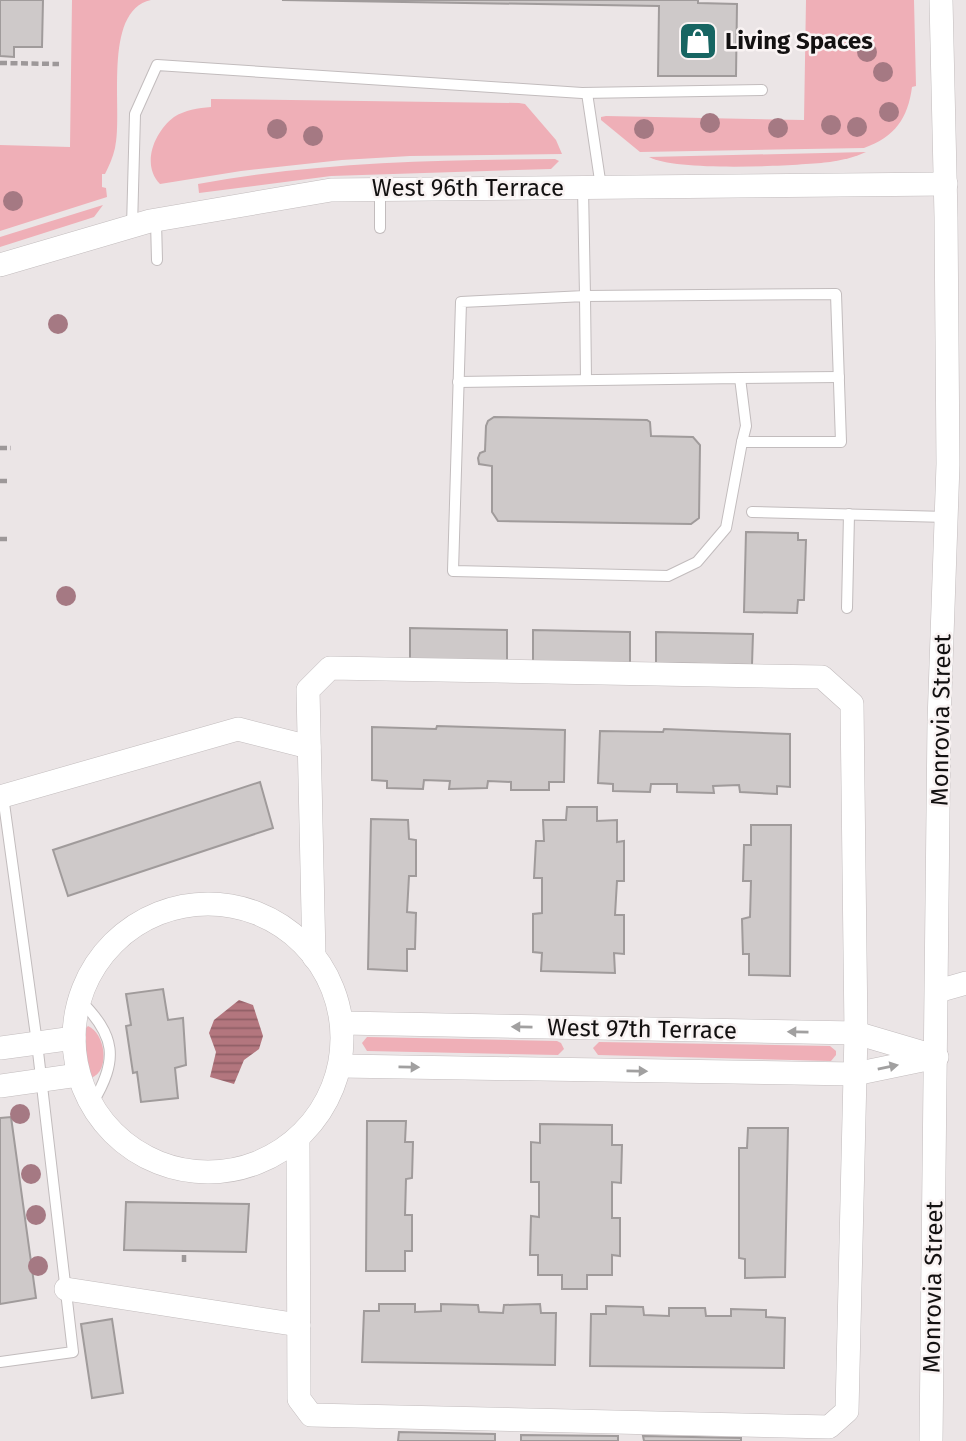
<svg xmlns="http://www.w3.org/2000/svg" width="966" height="1441" font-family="'Fira Sans',sans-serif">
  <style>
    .grass { fill: #efafb7 }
    .water { fill: url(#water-rules) }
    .building { fill: #cec9c9; stroke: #a09b9b; stroke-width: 2 }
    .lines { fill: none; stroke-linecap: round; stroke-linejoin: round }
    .service-casing { stroke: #c2bcbd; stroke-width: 12 }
    .minor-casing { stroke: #c2bcbd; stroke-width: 24 }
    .path { stroke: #9d9899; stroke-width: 4.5; stroke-dasharray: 7 3.5; stroke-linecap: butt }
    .service { stroke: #fff; stroke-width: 10 }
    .minor { stroke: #fff; stroke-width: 23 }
    .tree { fill: #a57983 }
    .oneway { fill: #a1a0a0 }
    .labels { text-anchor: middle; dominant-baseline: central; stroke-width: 5; stroke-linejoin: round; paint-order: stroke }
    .poi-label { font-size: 24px; font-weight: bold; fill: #131111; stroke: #f9f3f3; text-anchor: start }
    .street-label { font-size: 24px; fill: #131111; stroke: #f9f3f3 }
  </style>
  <defs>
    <pattern id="water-rules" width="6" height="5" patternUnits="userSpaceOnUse" patternTransform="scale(1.75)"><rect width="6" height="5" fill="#b3767e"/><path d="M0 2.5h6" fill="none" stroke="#905f66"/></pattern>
  </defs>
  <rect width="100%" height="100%" fill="#ebe5e6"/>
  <g class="grass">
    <path d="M72,0H151C101,11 124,113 115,148C113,157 109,166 105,174H102V187L106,188L107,197L0,231V145L70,147Z"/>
    <path d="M806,0H914L916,86L912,87C908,118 895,137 864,148L640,152L601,120V117L606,116L804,120Z"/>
    <path d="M211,99L519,103L525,104L556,140L562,154L410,156L342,160L241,171L160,184C141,165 154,132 174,117C185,110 198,108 211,107Z"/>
    <path d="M866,152C855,157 843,160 830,162C795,166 676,172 649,157Z"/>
    <path d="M555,159L559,161L551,169L331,176L199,193L198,184C316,162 435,160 555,159Z"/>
    <polygon points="103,205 94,217 88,219 0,247 0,237"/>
    <path d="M88,1026C105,1033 111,1071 91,1078C76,1064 80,1046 85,1029Z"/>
    <polygon points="367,1037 557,1041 561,1043 564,1049 558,1055 367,1051 362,1043"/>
    <polygon points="599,1042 830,1046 836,1051 836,1055 831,1061 598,1055 593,1048"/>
  </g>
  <polygon class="water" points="239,1000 253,1005 263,1036 259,1049 244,1060 234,1084 210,1077 216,1052 209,1033 214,1020"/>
  <g class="building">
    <polygon points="0,0 43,0 42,47 14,47 14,57 0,56"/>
    <polygon points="282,0 698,0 698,3 737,4 736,76 658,76 659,6"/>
    <polygon points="494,417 647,420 650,422 651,436 693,437 700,445 699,518 691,524 498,521 492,512 492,466 479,464 478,458 480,453 485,451 486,426 488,421"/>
    <polygon points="746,532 798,533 798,540 806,540 804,600 798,600 797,613 744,612"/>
    <polygon points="410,628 507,630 507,661 410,660"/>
    <polygon points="533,630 630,632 630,663 533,662"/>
    <polygon points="656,632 753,634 752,665 656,663"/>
    <polygon points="437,726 565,730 564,782 549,782 549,790 511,790 511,782 488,781 487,788 449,789 450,781 424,780 423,789 387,788 387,781 372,780 372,727 436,729"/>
    <polygon points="664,729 790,734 790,787 777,786 777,794 740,792 739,785 713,786 714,793 677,792 677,784 651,784 650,792 613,791 613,784 598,783 600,731 663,732"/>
    <polygon points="260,782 273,828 68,896 53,850"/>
    <polygon points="567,807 597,807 597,821 617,820 617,842 624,841 624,881 617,881 615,915 624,915 624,954 614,953 615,973 541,971 542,953 533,952 533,914 542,913 542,878 534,878 536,841 544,841 543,820 566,820"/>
    <polygon points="371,819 408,820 409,839 416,840 416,876 409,876 407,912 416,913 415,949 407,949 407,971 368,969"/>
    <polygon points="751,825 791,825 790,976 749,975 749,954 743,954 742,919 750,917 751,881 743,881 744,845 751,845"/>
    <polygon points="163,989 168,1020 183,1018 186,1065 175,1068 178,1098 141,1102 137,1072 133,1073 126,1026 131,1025 126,994"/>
    <polygon points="11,1117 36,1298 0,1304 0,1118"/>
    <polygon points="367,1121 406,1121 405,1142 413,1142 412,1178 406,1179 405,1215 412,1215 412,1251 405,1251 405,1271 366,1271"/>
    <polygon points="540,1124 612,1125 612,1145 622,1145 621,1183 612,1182 612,1218 620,1218 620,1256 612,1255 612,1275 587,1275 587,1289 562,1289 562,1275 538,1275 538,1255 530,1255 531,1216 539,1217 539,1182 531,1182 531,1142 540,1143"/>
    <polygon points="748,1128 788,1128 785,1277 745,1278 745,1259 739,1258 739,1148 747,1148"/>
    <polygon points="126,1202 249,1204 246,1252 124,1250"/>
    <polygon points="379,1304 415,1304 415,1312 441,1311 441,1304 478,1305 479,1312 503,1313 504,1305 540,1304 541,1313 556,1313 555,1365 362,1362 364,1311 379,1311"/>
    <polygon points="606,1306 643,1307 644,1315 669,1316 669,1308 705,1308 706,1316 731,1316 731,1309 766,1310 766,1317 785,1318 784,1368 590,1366 591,1314 606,1314"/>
    <polygon points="112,1319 123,1393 92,1398 81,1324"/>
    <polygon points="399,1432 495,1434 495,1441 398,1441"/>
    <polygon points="521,1435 618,1436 618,1441 521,1441"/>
    <polygon points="643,1436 741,1438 741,1441 644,1441"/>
  </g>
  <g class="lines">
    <defs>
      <g id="service">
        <polyline points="587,93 601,187"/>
        <polyline points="583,188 585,296 836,294 841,442 742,442 726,528 697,562 668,576 453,571 461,302 585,296 586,380"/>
        <polyline points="380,189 380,228"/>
        <polyline points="156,221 157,260"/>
        <polyline points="132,227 135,114 157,65 582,93 762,90"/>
        <polyline points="740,378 839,377"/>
        <polyline points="458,382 740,378 746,426 742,442"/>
        <polyline points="752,512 947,517"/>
        <polyline points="847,608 849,514"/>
        <path d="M79,999C116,1036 119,1059 92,1104"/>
        <polyline points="0,1362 73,1352 37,1043 3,796"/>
      </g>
      <g id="minor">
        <polyline points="0,265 150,221 331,190 946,184"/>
        <polyline points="3,796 238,729 309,747"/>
        <circle cx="208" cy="1038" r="134"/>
        <polyline points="938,991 966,983"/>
        <polyline points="343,1023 856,1033 934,1056"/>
        <polyline points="0,1048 74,1038"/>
        <polyline points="341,1066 855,1074 937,1057"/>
        <polyline points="0,1086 78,1075"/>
        <polyline points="298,1139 299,1399 311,1415 829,1427 847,1411 856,1033 852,704 822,677 330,668 308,690 314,957"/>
        <polyline points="66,1289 299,1325"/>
        <polyline points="931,1441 939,722 948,464 946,217 941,0"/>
      </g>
    </defs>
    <use href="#service" class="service-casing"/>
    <use href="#minor" class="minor-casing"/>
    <g class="path">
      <polyline points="0,63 59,64"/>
      <polyline points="0,448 11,448"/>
      <polyline points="0,481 10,481"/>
      <polyline points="0,539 8,539"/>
      <polyline points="184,1262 184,1251"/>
    </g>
    <use href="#service" class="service"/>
    <use href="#minor" class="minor"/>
  </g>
  <g class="tree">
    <circle cx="867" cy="52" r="10"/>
    <circle cx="883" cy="72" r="10"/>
    <circle cx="889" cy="112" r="10"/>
    <circle cx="710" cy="123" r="10"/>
    <circle cx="831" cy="125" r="10"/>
    <circle cx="857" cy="127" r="10"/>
    <circle cx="778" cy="128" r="10"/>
    <circle cx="277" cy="129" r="10"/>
    <circle cx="644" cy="129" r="10"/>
    <circle cx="313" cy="136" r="10"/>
    <circle cx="13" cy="201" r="10"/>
    <circle cx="58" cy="324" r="10"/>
    <circle cx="66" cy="596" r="10"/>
    <circle cx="20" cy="1114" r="10"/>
    <circle cx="31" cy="1174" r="10"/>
    <circle cx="36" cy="1215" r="10"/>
    <circle cx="38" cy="1266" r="10"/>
  </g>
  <defs><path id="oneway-solid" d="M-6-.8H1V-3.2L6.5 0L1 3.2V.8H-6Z" transform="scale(1.75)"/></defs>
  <g class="oneway">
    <use href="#oneway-solid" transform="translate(522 1027) rotate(-179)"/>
    <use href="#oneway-solid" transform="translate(798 1032) rotate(-179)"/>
    <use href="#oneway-solid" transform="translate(409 1067) rotate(1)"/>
    <use href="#oneway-solid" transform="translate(888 1067) rotate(-12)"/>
    <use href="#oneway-solid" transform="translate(637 1071) rotate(1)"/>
  </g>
  <defs>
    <symbol id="shop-square" viewBox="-11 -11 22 22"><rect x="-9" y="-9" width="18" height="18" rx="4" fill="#176562" stroke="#f9f3f3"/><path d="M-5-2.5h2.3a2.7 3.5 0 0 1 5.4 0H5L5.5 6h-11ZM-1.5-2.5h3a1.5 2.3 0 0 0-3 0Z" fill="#fff"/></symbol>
  </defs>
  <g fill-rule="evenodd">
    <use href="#shop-square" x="676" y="19" width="44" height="44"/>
  </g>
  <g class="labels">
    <g class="poi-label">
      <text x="725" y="41">Living Spaces</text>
    </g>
    <g class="street-label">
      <text x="468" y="188">West 96th Terrace</text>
      <text transform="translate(941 720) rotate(-89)">Monrovia Street</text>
      <text transform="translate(642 1029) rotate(1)">West 97th Terrace</text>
      <text transform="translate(933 1287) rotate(-89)">Monrovia Street</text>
    </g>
  </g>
</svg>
